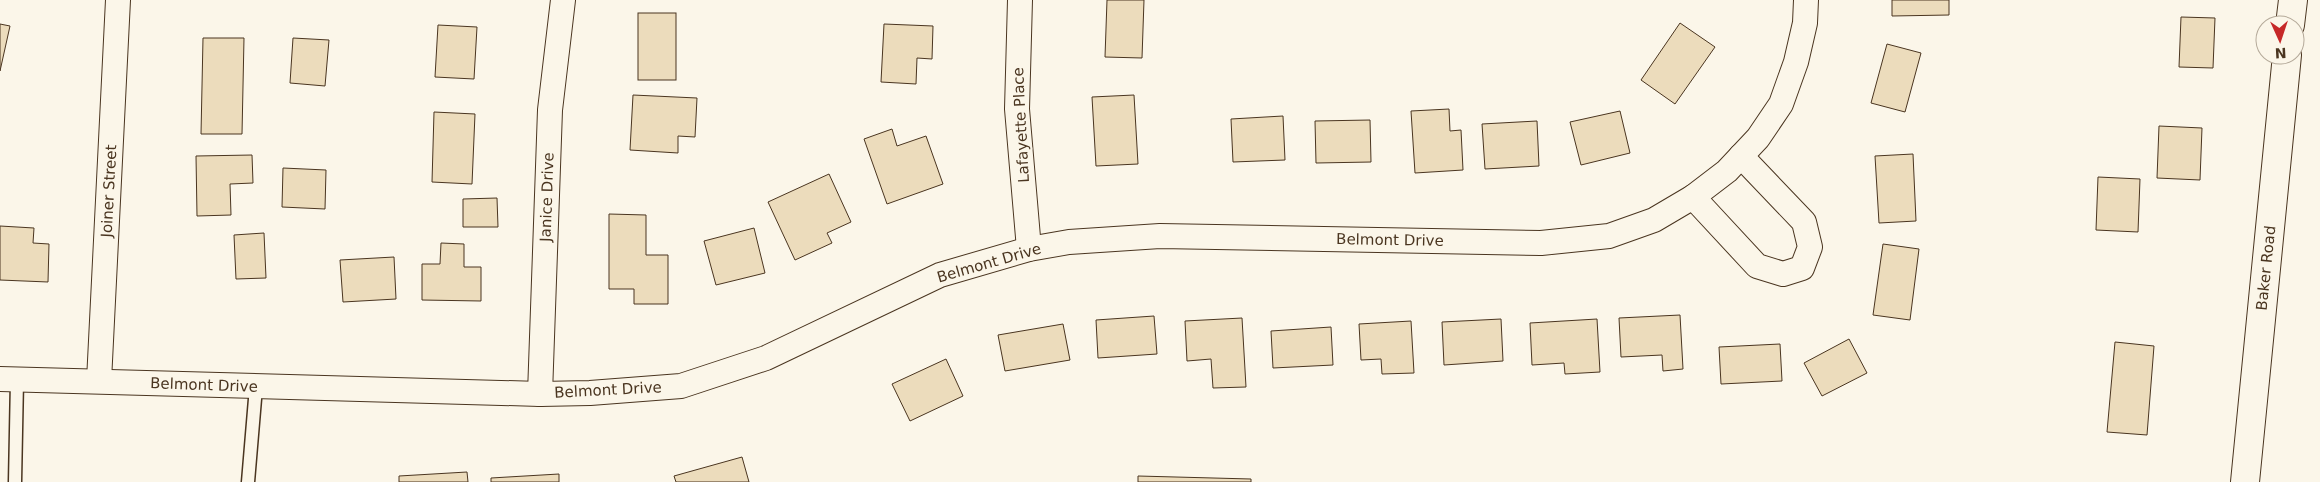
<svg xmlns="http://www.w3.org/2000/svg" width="2320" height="482" font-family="'DejaVu Sans',sans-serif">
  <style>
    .building { fill: #ecdcbc; stroke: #4a3520 }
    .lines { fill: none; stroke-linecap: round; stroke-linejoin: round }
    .lane-casing { stroke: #4a3520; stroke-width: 15 }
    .street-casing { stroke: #4a3520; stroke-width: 26 }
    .secondary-casing { stroke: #4a3520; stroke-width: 30 }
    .lane { stroke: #fbf6e9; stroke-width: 12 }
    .street { stroke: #fbf6e9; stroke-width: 24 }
    .secondary { stroke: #fbf6e9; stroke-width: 28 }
    .labels { text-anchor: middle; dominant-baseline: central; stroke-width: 4; stroke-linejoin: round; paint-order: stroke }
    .street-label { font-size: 15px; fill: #4a3520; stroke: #fbf6e9 }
  </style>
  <rect width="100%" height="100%" fill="#fbf6e9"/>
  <g class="building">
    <polygon points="1107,0 1144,0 1142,58 1105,57"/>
    <polygon points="1892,0 1949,0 1949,15 1892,16"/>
    <rect x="638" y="13" width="38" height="67"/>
    <polygon points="2181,17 2215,18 2213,68 2179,67"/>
    <polygon points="1680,23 1715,47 1675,104 1641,80"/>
    <polygon points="0,24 10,26 0,71"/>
    <polygon points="884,24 933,26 932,59 917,58 916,84 881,82"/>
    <polygon points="438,25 477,27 474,79 435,77"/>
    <polygon points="203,38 244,38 242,134 201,134"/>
    <polygon points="293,38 329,40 325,86 290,83"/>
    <polygon points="1887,44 1921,53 1905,112 1871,103"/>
    <polygon points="633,95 697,98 695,137 678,136 678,153 630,150"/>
    <polygon points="1134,95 1138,164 1096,166 1092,97"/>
    <polygon points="1449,109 1450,131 1461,130 1463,170 1415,173 1411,111"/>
    <polygon points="1620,111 1630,153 1581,165 1570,122"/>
    <polygon points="434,112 475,114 472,184 432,182"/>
    <polygon points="1283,116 1285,160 1233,162 1231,119"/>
    <polygon points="1370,120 1371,162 1316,163 1315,121"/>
    <polygon points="1537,121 1539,166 1485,169 1482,124"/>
    <polygon points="2159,126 2202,128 2200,180 2157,178"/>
    <polygon points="892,129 897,146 926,136 943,184 887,204 864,139"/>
    <polygon points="1913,154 1916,221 1879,223 1875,156"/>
    <polygon points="252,155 253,183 230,184 231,215 197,216 196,156"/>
    <polygon points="283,168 326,170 325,209 282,207"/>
    <polygon points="829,174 851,222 827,233 832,243 795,260 768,202"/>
    <polygon points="2098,177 2140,179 2138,232 2096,230"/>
    <polygon points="497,198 498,227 463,227 463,199"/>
    <polygon points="609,214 646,215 646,255 668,255 668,304 634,304 634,289 609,289"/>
    <polygon points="0,226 34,228 33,243 49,244 48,282 0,280"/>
    <polygon points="754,228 765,273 716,285 704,241"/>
    <polygon points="264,233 266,278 236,279 234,235"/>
    <polygon points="441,243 464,244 464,267 481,267 481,301 422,300 422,264 440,264"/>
    <polygon points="1883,244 1919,249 1910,320 1873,315"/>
    <polygon points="394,257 396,299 343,302 340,260"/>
    <polygon points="1680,315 1683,369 1663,371 1662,355 1621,357 1619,318"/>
    <polygon points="1154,316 1157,354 1098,358 1096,320"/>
    <polygon points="1242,318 1246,387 1213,388 1211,359 1187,361 1185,321"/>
    <polygon points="1501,319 1503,361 1444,365 1442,322"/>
    <polygon points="1597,319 1600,372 1565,374 1564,363 1532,365 1530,323"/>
    <polygon points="1411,321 1414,373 1382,374 1381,359 1361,360 1359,324"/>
    <polygon points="1063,324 1070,360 1005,371 998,335"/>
    <polygon points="1331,327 1333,365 1273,368 1271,331"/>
    <polygon points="1849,339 1867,373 1822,396 1804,363"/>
    <polygon points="2115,342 2154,346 2147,435 2107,432"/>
    <polygon points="1780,344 1782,381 1721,384 1719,347"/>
    <polygon points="946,359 963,396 910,421 892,384"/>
    <polygon points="742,457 749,482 676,482 674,476"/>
    <polygon points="467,472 468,482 399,482 399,476"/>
    <polygon points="559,474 559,482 491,482 491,478"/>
    <polygon points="1138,476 1251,479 1251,482 1138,482"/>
  </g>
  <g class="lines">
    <defs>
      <g id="lane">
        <polyline points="15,482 17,380"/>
        <polyline points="248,482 256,387"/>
      </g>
      <g id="street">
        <polyline points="1020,0 1017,109 1029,249"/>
        <polyline points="1693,197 1757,266 1783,274 1802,268 1810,247 1804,222 1741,156"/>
        <polyline points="0,379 540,394 590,393 681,386 766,358 940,275 1029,249 1069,242 1160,236 1541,243 1609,236 1654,220 1693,197 1727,171 1758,138 1781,104 1796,62 1805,23 1806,0"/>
        <polyline points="99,381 118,0"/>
        <polyline points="540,394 550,110 563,0"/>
      </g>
      <g id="secondary">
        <polyline points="2290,25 2293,0"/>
        <polyline points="2245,482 2287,55"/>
      </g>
    </defs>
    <use href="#lane" class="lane-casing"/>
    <use href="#street" class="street-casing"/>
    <use href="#secondary" class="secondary-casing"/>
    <use href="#lane" class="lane"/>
    <use href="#street" class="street"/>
    <use href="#secondary" class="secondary"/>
  </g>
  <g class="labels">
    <g class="street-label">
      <text transform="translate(1021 125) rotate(-93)">Lafayette Place</text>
      <text transform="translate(109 191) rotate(-87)">Joiner Street</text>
      <text transform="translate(547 197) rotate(-88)">Janice Drive</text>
      <text transform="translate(1390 240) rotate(1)">Belmont Drive</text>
      <text transform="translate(989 263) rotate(-16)">Belmont Drive</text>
      <text transform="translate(2266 268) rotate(-84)">Baker Road</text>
      <text transform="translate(204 385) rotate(2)">Belmont Drive</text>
      <text transform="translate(608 390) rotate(-3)">Belmont Drive</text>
    </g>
  </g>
  <g transform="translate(2280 40) rotate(177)"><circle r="24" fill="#fbf6e9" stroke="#b4a999"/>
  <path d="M0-4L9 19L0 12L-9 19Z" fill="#c62828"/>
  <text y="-8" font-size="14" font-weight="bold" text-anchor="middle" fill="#4a3520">N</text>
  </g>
</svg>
